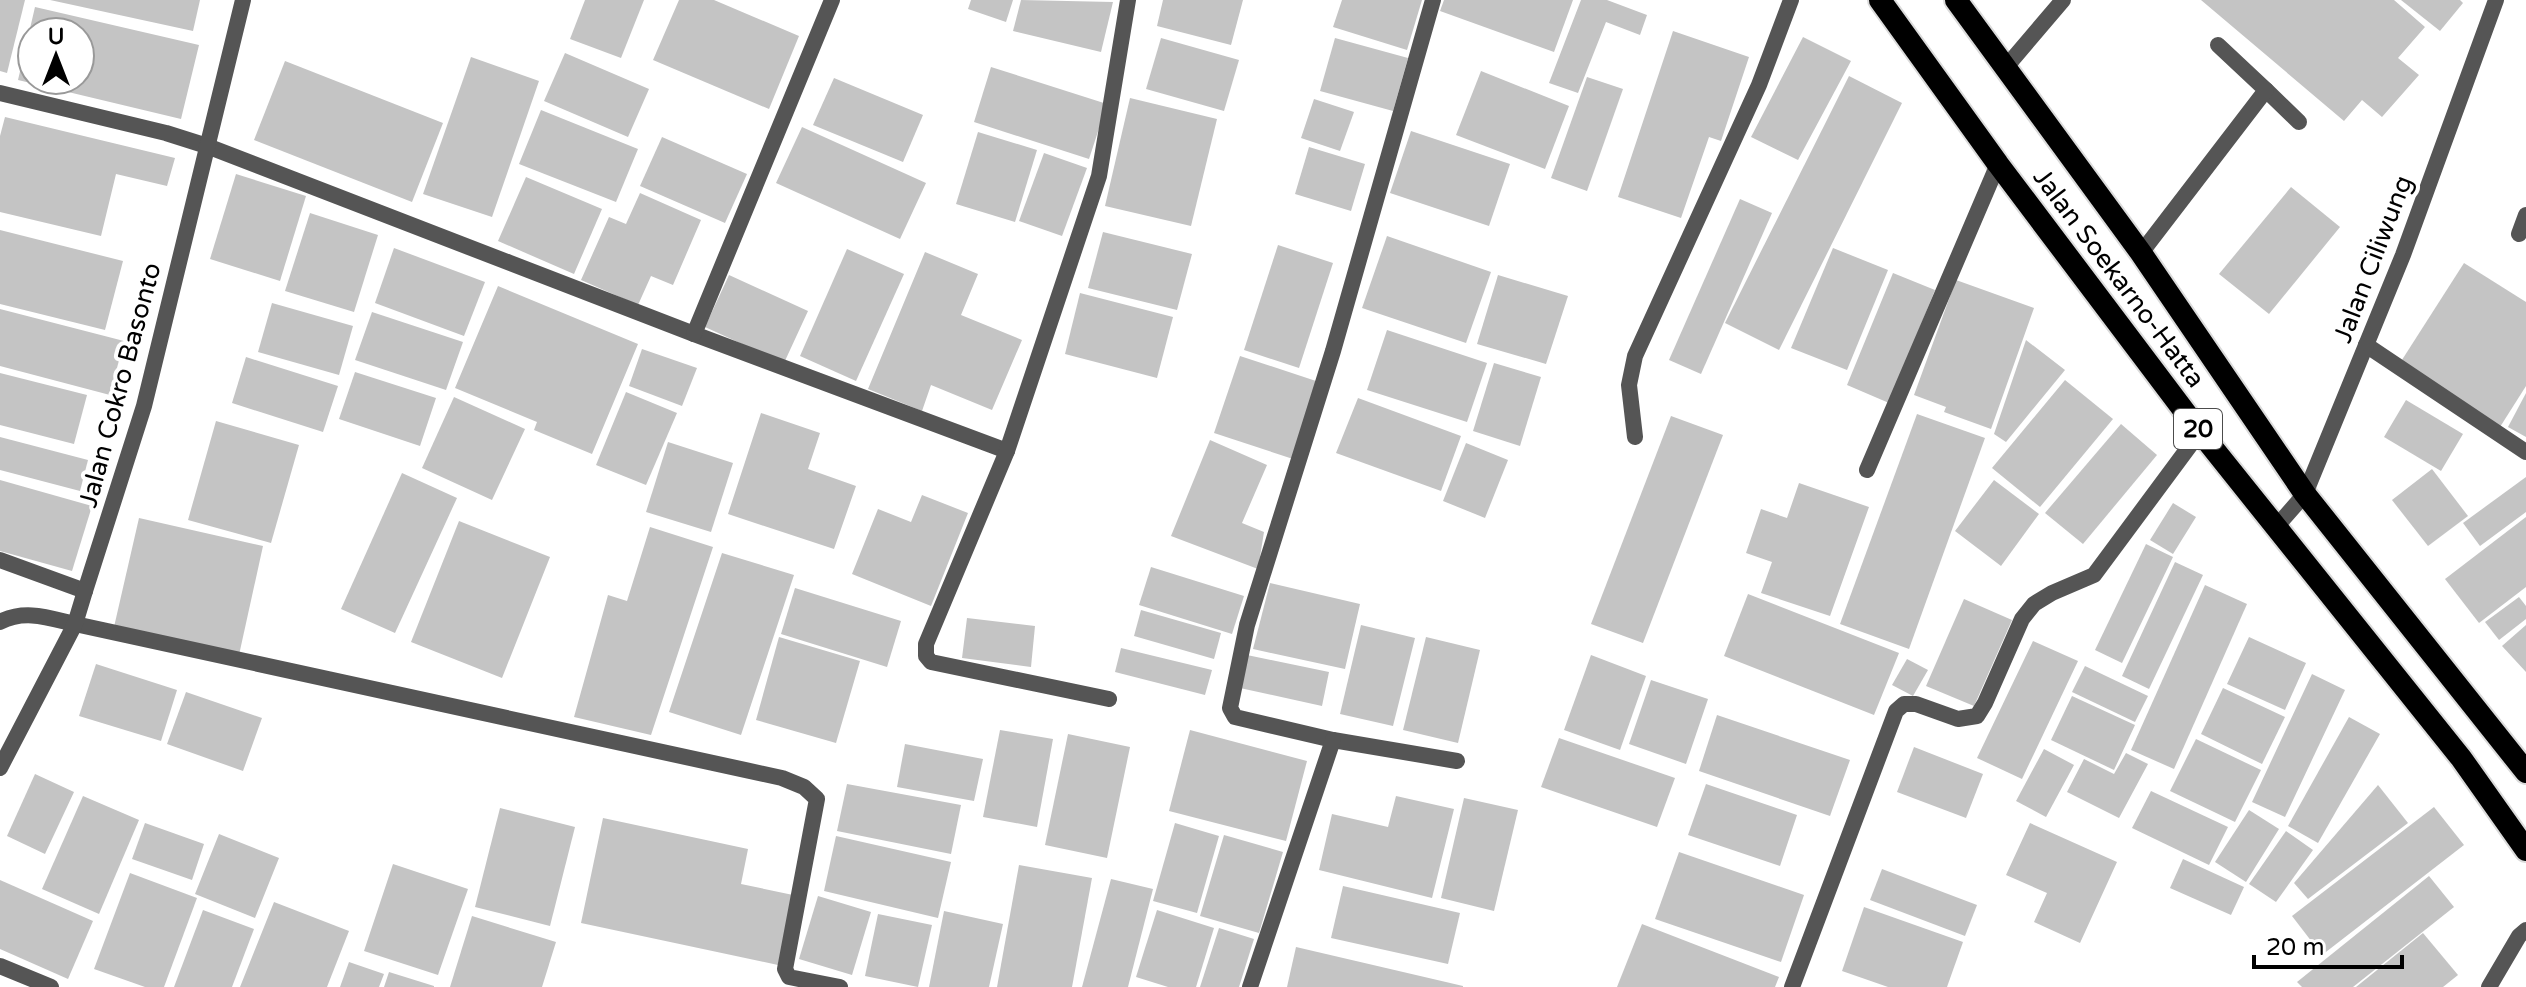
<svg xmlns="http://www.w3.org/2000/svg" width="2526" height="987" font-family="'Varela Round',sans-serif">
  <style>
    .building { fill: #c4c4c4; fill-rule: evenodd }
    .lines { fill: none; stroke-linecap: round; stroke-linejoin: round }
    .trunk-casing { stroke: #dbdbdb; stroke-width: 26 }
    .service { stroke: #555; stroke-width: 16 }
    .minor { stroke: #555; stroke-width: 16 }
    .tertiary { stroke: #555; stroke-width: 16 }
    .trunk { stroke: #000; stroke-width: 22 }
    .labels { text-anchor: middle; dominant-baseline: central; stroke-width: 8; stroke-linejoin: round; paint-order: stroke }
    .shield { fill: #fff; stroke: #4c4c4c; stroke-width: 2 }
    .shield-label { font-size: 24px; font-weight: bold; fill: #000 }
    .street-label { font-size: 26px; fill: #000; stroke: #fff }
  </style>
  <rect width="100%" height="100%" fill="#fff"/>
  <g class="building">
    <polygon points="0,0 25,0 7,73 0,71"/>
    <polygon points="50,0 200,0 193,31"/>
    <polygon points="585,0 644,0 621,58 570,39"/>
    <polygon points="679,0 714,0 799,36 769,109 653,60"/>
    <polygon points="971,0 1013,0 1006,22 968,9"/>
    <polygon points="1021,0 1113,2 1101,52 1013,31"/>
    <polygon points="1163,0 1243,0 1231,45 1157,26"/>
    <polygon points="1342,0 1422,0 1407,50 1333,27"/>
    <polygon points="1444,0 1573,0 1554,52 1440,11"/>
    <polygon points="1581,0 1607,0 1647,15 1640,35 1606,22 1578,93 1549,83"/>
    <polygon points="2201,0 2394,0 2425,27 2398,58 2419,75 2382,117 2362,100 2344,121"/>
    <polygon points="2401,0 2460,0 2463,3 2440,31"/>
    <path d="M35,7L199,45L181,119L18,80ZM32,32H80V80H32Z"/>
    <polygon points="1673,31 1749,57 1721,141 1709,137 1681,218 1618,197"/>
    <polygon points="1803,37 1851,61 1798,160 1751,137"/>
    <polygon points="1161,38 1239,60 1224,111 1146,89"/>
    <polygon points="1335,38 1408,58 1393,111 1320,91"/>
    <polygon points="565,53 649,89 628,137 544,101"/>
    <polygon points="471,57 539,81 492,217 423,194"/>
    <polygon points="285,61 443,123 412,202 254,140"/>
    <polygon points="991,67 1107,104 1089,159 974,122"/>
    <polygon points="1481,71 1569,106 1545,169 1456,135"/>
    <polygon points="1849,76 1902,103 1779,350 1725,323"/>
    <polygon points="1587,77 1623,89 1587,191 1551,178"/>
    <polygon points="834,78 923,115 903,162 813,125"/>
    <polygon points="1130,98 1217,119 1191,226 1105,206"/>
    <polygon points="1314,99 1354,112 1340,151 1301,138"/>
    <polygon points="541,110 638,149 616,202 519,164"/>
    <polygon points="5,117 175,158 167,186 116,174 101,236 0,212 0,136"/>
    <polygon points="802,127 926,183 900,239 776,183"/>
    <polygon points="1411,131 1510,164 1489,226 1390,193"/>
    <polygon points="978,132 1037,150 1015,222 956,204"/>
    <polygon points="662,137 747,174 725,223 640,186"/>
    <polygon points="1309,147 1365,164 1351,211 1295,194"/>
    <polygon points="1044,153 1087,168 1062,236 1019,221"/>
    <polygon points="236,174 306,196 280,281 210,259"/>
    <polygon points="526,177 602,209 574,274 498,241"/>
    <polygon points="2291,187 2340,227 2269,314 2219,274"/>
    <polygon points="640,193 701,220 673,285 651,276 638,305 581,280 609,217 626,224"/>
    <polygon points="1740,199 1772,213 1701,374 1669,360"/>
    <polygon points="310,213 378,235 354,312 285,291"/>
    <polygon points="0,230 123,261 105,330 0,304"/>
    <polygon points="1103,232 1192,254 1177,310 1088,288"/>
    <polygon points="1387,236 1491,272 1466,343 1362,308"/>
    <polygon points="1278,245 1333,263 1299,368 1244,350"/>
    <polygon points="394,248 485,282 464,336 375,303"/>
    <polygon points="1833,248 1888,270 1847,370 1791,348"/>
    <polygon points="847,249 904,274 856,381 800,356"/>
    <polygon points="925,252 978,274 961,315 1022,340 992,410 931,385 922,411 868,389"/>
    <polygon points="2464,263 2526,302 2526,386 2500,427 2400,363"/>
    <polygon points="1893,273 1935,290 1889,403 1847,385"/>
    <polygon points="729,275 808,311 784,363 705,327"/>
    <polygon points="1498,275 1568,296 1546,364 1477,344"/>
    <polygon points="1956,280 2034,308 1991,429 1944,412 1946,407 1914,395"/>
    <polygon points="498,286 638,344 592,454 534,430 537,422 455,388"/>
    <polygon points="1080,293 1173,317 1157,378 1065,354"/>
    <polygon points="272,303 353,326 339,375 258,352"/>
    <polygon points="0,309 124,341 110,395 0,366"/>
    <polygon points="372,312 463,342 446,390 355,360"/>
    <polygon points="1387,330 1487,363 1467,422 1367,390"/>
    <polygon points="2026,340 2065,370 2006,442 1994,434"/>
    <polygon points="642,349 697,368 682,406 629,386"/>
    <polygon points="1240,356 1319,382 1293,459 1214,433"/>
    <polygon points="246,357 338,386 323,432 232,403"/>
    <polygon points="1494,363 1541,377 1520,446 1473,431"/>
    <polygon points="355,372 436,398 420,446 339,419"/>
    <polygon points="0,373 87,395 74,444 0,425"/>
    <polygon points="2065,380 2113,419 2040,507 1992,468"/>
    <polygon points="626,392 677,413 646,485 596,465"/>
    <polygon points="2526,393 2526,437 2508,427"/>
    <polygon points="454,397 525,429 492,500 422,468"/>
    <polygon points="1358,398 1461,436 1441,491 1336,453"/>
    <polygon points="2406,400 2463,434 2441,471 2384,437"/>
    <polygon points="761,413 820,433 808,469 856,486 834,549 728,514"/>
    <polygon points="1917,414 1985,438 1909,649 1840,624"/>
    <polygon points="1671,416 1723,435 1643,643 1591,624"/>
    <polygon points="216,421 299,445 271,543 188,520"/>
    <polygon points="2121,424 2157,455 2083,544 2045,513"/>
    <polygon points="0,437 88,460 80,491 0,470"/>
    <polygon points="1210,440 1267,465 1242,523 1264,532 1258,569 1171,536"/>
    <polygon points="668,442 733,463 711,532 646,512"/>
    <polygon points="1466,443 1508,460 1485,518 1443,501"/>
    <polygon points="2432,469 2468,516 2428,546 2392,500"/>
    <polygon points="402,473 457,498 395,633 341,609"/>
    <polygon points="2526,477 2526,512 2480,546 2463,523"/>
    <polygon points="0,480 92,506 72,571 0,551"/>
    <polygon points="1994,480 2039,514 2001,566 1955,531"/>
    <polygon points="1799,483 1869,507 1830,616 1761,593 1772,562 1746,553 1761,509 1787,518"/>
    <polygon points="922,495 968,513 931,606 852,574 878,509 911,522"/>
    <polygon points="2173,503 2196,517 2173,554 2150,540"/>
    <polygon points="2526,517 2526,587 2479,623 2445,579"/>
    <polygon points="139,518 263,546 239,655 114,627"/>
    <polygon points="459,521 550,557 502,678 411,642"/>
    <polygon points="650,527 713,547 651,735 574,717 608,595 627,601"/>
    <polygon points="2146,544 2173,557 2122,663 2095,650"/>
    <polygon points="722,553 794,575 741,735 669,712"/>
    <polygon points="2175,562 2203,575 2149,689 2122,676"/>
    <polygon points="1151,567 1244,596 1232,634 1139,605"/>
    <polygon points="1270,583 1360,604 1345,669 1253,649"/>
    <polygon points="2205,585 2247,604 2174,769 2131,750"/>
    <polygon points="795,588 901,621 887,667 781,634"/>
    <polygon points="1748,594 1899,653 1874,715 1724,656"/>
    <polygon points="2519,597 2526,606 2526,619 2499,640 2485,622"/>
    <polygon points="1964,599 2012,620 1974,706 1926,686"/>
    <polygon points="1141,610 1221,633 1214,659 1134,636"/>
    <polygon points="967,618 1035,626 1031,667 962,658"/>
    <polygon points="1361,625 1415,638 1393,726 1340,714"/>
    <polygon points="2526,625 2526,672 2502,646"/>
    <polygon points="779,637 860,661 836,743 756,720"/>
    <polygon points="1426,637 1480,650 1458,743 1403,730"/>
    <polygon points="2249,637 2306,663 2285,710 2227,684"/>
    <polygon points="2033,641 2078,661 2022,779 1977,758"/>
    <polygon points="1121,648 1212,670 1205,695 1115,672"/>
    <polygon points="1247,655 1329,672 1322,706 1240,688"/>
    <polygon points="1591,655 1646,676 1620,750 1564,730"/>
    <polygon points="1907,659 1928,670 1913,696 1892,685"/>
    <polygon points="96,664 177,690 161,741 79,716"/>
    <polygon points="2085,666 2148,696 2135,722 2072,692"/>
    <polygon points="2312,674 2345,690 2285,817 2252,802"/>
    <polygon points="1651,680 1708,699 1686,764 1629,744"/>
    <polygon points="2223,688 2285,717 2262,764 2201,734"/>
    <polygon points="186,692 262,718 243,771 167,744"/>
    <polygon points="2072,696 2135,725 2114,770 2051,740"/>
    <polygon points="1717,715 1850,760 1830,816 1699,771"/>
    <polygon points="2349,717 2380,734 2318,843 2288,826"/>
    <polygon points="1000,730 1053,739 1037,827 983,817"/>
    <polygon points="1190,730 1307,761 1286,841 1169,811"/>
    <polygon points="1068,734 1130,747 1107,858 1045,845"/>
    <polygon points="1559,738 1675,778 1657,827 1541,787"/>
    <polygon points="2196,739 2261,770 2235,822 2170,791"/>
    <polygon points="905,744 983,759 974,801 897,787"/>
    <polygon points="1914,747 1983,774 1966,818 1897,792"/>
    <polygon points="2044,749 2074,765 2046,817 2016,801"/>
    <polygon points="2126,753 2148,764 2119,818 2067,792 2084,759 2114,774"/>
    <polygon points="35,774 74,792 45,854 7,836"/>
    <polygon points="847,784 961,805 951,854 837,831"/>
    <polygon points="1706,784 1797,815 1780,866 1688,835"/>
    <polygon points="2378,785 2408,823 2308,899 2294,883"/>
    <polygon points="2151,791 2228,827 2209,865 2132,828"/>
    <polygon points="83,796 139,820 99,914 42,889"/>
    <polygon points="1396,796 1454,809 1432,898 1319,870 1332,814 1388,827"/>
    <polygon points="1464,798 1518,810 1494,911 1441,898"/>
    <polygon points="2434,807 2464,845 2322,955 2292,916"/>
    <polygon points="500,808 575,827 550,926 475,907"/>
    <polygon points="2249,810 2279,829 2246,882 2215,862"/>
    <polygon points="603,818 748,849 741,884 793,895 778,965 581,923"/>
    <polygon points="145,823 204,844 192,880 132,859"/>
    <polygon points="1175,823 1219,836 1197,913 1153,901"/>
    <polygon points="2030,823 2117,862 2080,943 2034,922 2047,893 2006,875"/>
    <polygon points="2286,831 2313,850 2276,902 2249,884"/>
    <polygon points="219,834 279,858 255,918 195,894"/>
    <polygon points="1224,835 1283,852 1259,933 1200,916"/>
    <polygon points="836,836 951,862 938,918 824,891"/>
    <polygon points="1679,852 1804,895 1781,962 1655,919"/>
    <polygon points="2183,859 2244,887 2231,915 2170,888"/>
    <polygon points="393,864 468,889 438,975 364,951"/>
    <polygon points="1019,865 1092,878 1072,987 997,987"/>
    <polygon points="1882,869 1977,905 1965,936 1870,900"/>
    <polygon points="130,873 197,898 164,987 145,987 94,969"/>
    <polygon points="2429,876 2454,907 2353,987 2302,987 2297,982"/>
    <polygon points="1111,879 1153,889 1128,987 1082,987"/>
    <polygon points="0,880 93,921 68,979 0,949"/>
    <polygon points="1343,886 1460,913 1448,964 1331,938"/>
    <polygon points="818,896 871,912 852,975 799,959"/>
    <polygon points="274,902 349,931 327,987 240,987"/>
    <polygon points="1864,907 1963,942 1947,987 1888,987 1842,971"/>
    <polygon points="203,910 254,929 232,987 174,987"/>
    <polygon points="1157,910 1214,928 1196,987 1168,987 1136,977"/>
    <polygon points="944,911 1003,924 989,987 929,987"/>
    <polygon points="878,914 932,925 918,987 865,976"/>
    <polygon points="472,916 556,942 542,987 450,987"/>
    <polygon points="1642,924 1779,977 1775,987 1617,987"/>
    <polygon points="1219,928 1254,939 1239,987 1200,987"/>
    <polygon points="2423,933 2458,975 2443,987 2356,987"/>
    <polygon points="1296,947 1463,986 1463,987 1287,987"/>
    <polygon points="349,962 384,974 379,987 340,987"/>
    <polygon points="389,972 434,986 434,987 384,987"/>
  </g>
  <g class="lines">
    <defs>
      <g id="trunk">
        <polyline points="1880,0 1998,164 2200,432 2461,758 2526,850"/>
        <polyline points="1956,0 2141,253 2305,494 2526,772"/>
      </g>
    </defs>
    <use href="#trunk" class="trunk-casing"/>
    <g class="service">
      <polyline points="2006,67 2063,0"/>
      <polyline points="2266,90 2299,122"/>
      <polyline points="2519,234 2526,215"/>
      <polyline points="2141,253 2266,90 2218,45"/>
      <polyline points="1635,437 1629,385 1635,356 1759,85 1791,0"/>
      <path d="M0,622C25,609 49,618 75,624"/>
    </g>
    <g class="minor">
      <polyline points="1433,0 1333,351 1247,625 1230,708 1235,717 1333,740 1457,761"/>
      <polyline points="0,93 166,133 207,146 694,334 1007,451"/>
      <polyline points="694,334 832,0"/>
      <polyline points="2366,345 2526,452"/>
      <polyline points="1867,470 1998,164"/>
      <polyline points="0,560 85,591"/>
      <polyline points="75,624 782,778 804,787 817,799 785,969 789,977 840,987"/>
      <polyline points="1109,699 931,662 926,656 926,644 1007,451 1099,176 1128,0"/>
      <polyline points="0,966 51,987"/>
      <polyline points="1250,987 1333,740"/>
      <polyline points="1792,987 1896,711 1904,704 1916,704 1958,719 1977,716 1985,703 2022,619 2034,604 2052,593 2094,575 2200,432"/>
    </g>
    <g class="tertiary">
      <polyline points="2277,526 2305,494 2403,255 2496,0"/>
      <polyline points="0,768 75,624 85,591 144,406 243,0"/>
      <polyline points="2489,987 2519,936 2526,930"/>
    </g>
    <use href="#trunk" class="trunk"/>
  </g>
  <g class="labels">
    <rect class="shield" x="2174" y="409" width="48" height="40" rx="6"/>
    <g class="shield-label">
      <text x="2198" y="429">20</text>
    </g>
    <g class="street-label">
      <text transform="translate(2373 259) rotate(-69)">Jalan Ciliwung</text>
      <text transform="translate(2119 278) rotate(53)">Jalan Soekarno-Hatta</text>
      <text transform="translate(120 385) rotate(-75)">Jalan Cokro Basonto</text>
    </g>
  </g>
  <g transform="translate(56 56)"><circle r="38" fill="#ffffff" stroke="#999999" stroke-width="2"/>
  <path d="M0-6L14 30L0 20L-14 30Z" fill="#000000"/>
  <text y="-12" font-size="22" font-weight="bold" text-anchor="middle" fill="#000000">U</text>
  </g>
  <path d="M2254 955v12h148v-12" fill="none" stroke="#000000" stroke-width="4"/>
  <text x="2266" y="955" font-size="24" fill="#000000" stroke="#ffffff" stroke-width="6" paint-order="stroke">20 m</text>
</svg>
